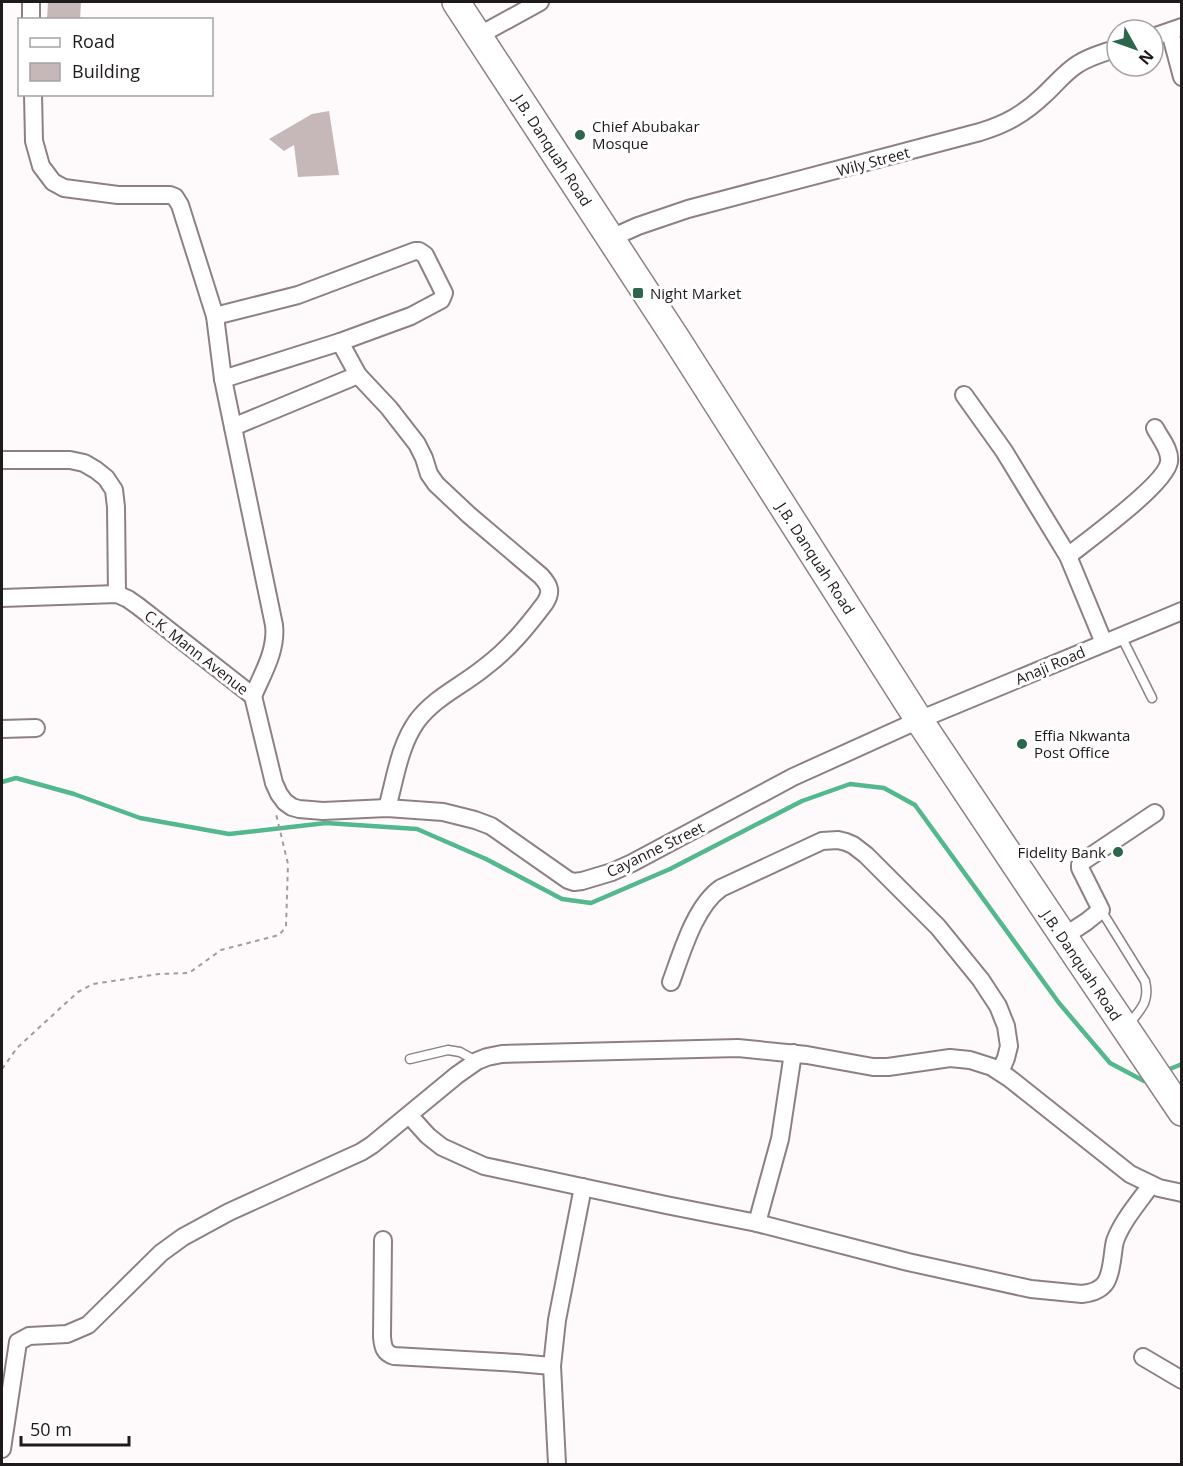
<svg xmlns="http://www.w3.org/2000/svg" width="1183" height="1466" font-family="'Open Sans',sans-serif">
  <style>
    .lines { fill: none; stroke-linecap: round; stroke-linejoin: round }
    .stream { stroke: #53b88d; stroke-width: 4.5 }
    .building { fill: #c6b7b9 }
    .service-casing { stroke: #8e8082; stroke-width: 11 }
    .minor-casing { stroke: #8e8082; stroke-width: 20 }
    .trunk-casing { stroke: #8e8082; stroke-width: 30 }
    .path { stroke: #a19c9d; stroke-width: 2; stroke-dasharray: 4.5 4.5; stroke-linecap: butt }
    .service { stroke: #fff; stroke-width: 8 }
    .minor { stroke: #fff; stroke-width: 16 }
    .trunk { stroke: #fff; stroke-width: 27 }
    .poi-dot { fill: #2d654d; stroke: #fff; stroke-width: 2 }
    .labels { text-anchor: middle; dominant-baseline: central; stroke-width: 6; stroke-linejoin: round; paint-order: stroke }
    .poi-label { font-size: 15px; fill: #1e191a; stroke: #fff; text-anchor: start }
    .street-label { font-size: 15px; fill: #1e191a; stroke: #fff }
  </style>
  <rect width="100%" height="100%" fill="#fefafb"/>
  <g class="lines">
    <g class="stream">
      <polyline points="2,782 16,778 74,794 140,818 229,834 326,823 417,829 486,859 562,899 591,903 670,869 802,801 850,784 884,788 915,805 1059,1003 1110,1063 1144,1081 1149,1078"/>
      <polyline points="1165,1071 1182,1064"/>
    </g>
  </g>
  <g class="building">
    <polygon points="48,2 81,2 80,20 47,20"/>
    <polygon points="329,111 339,175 298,177 294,145 284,151 269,139 312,114"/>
  </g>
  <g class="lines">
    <defs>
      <g id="service">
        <polyline points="1121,636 1152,698"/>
        <path d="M1101,910L1145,981C1150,1002 1141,1009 1128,1025"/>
        <polyline points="410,1059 448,1050 460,1052 476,1061"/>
      </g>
      <g id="minor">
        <polyline points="31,2 31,20"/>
        <polyline points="1170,32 1182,77"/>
        <polyline points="478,36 540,2"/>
        <polyline points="1153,37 1182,27"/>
        <path d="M33,94L34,141L41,166L53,182L64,188L118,195H170L175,197L180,205L215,316L223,379L274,625C277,650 263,673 253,696"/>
        <path d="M611,238L638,226L688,209L980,132C1006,124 1024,114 1044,95C1055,85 1065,72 1078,64C1090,56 1104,53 1117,48"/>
        <polyline points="215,316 298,295 415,251 419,251 425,255 444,293 441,300 411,316 340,342 223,379"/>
        <path d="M358,375L389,408L417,444L424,458L429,474L436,484L469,515L541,576C550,586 552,592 545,603C527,627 509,649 485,667C462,686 435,697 417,721C399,746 395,780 387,808"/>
        <polyline points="964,395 1004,451 1068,556 1104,643"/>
        <polyline points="233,427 358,375 340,342"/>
        <polyline points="2,460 70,460 84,463 96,470 106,478 114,490 116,507 117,594"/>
        <path d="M1068,556C1088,540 1166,484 1169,462C1171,450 1160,438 1155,428"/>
        <polyline points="2,598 117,594 128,599 138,606 253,696 274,783 279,794 285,802 292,807 299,809 323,811 387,808 443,812 475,820 491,826 568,880 574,882 582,881 612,872 632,863 793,777 919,720 1182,611"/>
        <polyline points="2,729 36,728"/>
        <polyline points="1063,937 1086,922 1101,910 1080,868 1080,865 1082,862 1155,813"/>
        <path d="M671,982C682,952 695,906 721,888L822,841L838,840L846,842L853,845L866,855L938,927L981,980L998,1006L1006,1026L1009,1046L1006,1058L1000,1072"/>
        <path d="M409,1115L428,1136L442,1147L484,1166L666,1205L757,1223L908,1262L1031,1289L1082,1294C1091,1293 1101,1290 1106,1282C1113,1270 1112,1253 1115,1241C1122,1221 1139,1202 1151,1185"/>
        <polyline points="757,1223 780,1139 793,1053"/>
        <path d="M383,1240L382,1337C383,1347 384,1353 394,1356L517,1363L552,1366"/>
        <polyline points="1143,1357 1182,1380"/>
        <polyline points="2,1449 18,1342 29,1336 67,1334 88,1325 161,1253 183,1237 229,1212 361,1152 372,1145 457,1075 477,1061 487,1057 502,1054 738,1048 807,1055 873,1067 888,1067 950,1058 970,1060 992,1067 1009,1078 1130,1174 1159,1188 1182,1193"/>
        <polyline points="557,1464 552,1366 557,1320 583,1187"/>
      </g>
      <polyline id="trunk" points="456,2 677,340 919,720 1074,952 1182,1112"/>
    </defs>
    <use href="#service" class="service-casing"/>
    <use href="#minor" class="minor-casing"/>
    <use href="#trunk" class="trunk-casing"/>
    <polyline class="path" points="2,1069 17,1048 44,1023 78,992 93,984 159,974 189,973 221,950 279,935 286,927 288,864 276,814"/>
    <use href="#service" class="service"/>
    <use href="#minor" class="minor"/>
    <use href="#trunk" class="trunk"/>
  </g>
  <g class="poi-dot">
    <circle cx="580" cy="135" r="6"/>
    <rect x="632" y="287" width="12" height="12" rx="3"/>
    <circle cx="1022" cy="744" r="6"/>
    <circle cx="1118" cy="852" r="6"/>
  </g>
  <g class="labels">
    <g class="poi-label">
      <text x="592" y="126">Chief Abubakar<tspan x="592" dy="17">Mosque</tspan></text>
      <text x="650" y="293">Night Market</text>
      <text x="1034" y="735">Effia Nkwanta<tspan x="1034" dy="17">Post Office</tspan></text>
      <text x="1106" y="852" text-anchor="end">Fidelity Bank</text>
    </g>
    <g class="street-label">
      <text transform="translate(553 150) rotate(57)">J.B. Danquah Road</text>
      <text transform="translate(873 161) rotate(-15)">Wily Street</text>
      <text transform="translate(816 558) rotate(57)">J.B. Danquah Road</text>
      <text transform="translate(197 652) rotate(38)">C.K. Mann Avenue</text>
      <text transform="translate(1050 665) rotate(-23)">Anaji Road</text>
      <text transform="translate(655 849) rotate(-26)">Cayanne Street</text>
      <text transform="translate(1082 965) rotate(56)">J.B. Danquah Road</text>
    </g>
  </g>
  <rect width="1183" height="1466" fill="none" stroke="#1e191a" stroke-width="6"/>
  <rect x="18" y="18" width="195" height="78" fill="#ffffff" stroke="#a5a3a3" stroke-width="1.5"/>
  <rect x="30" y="38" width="30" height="9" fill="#ffffff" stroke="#a5a3a3" stroke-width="1.5"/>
  <text x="72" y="48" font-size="18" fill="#1e191a">Road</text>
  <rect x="30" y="63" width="30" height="18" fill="#c6b7b9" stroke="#a5a3a3" stroke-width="1.5"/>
  <text x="72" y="78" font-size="18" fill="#1e191a">Building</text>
  <g transform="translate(1135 48) rotate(130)"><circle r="28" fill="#ffffff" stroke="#a5a3a3" stroke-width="1.5"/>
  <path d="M0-4.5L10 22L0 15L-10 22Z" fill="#2d654d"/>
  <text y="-9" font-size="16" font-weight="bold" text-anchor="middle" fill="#1e191a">N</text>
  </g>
  <path d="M21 1436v9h108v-9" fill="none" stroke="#1e191a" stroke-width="3"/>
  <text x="30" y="1436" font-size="18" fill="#1e191a" stroke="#ffffff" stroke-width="4.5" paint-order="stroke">50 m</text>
</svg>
